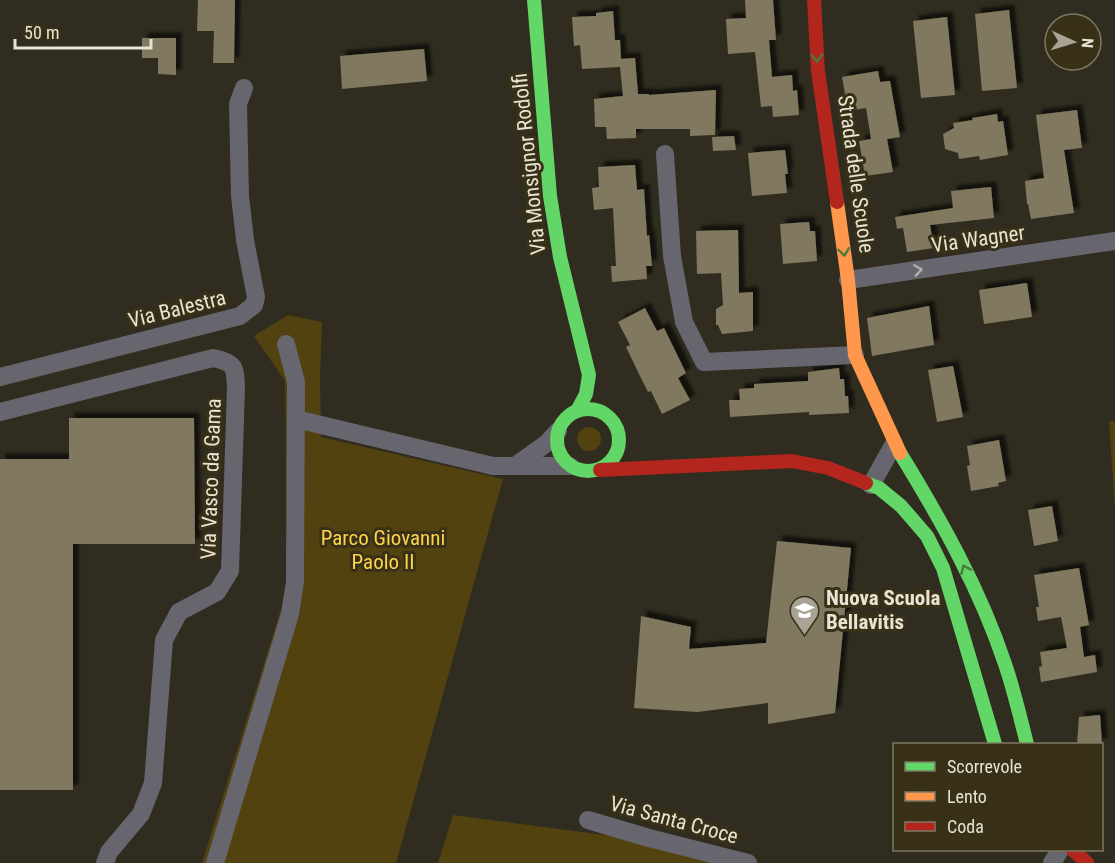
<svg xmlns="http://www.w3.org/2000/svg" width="1115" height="863" font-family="'Roboto Condensed',sans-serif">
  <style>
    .green { fill: #514210 }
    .building { fill: #80785f; filter: url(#shadow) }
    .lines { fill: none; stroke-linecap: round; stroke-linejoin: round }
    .street { stroke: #67656d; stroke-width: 18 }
    .fast { stroke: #63d668; stroke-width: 14 }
    .slow { stroke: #ff974d; stroke-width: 14 }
    .jam { stroke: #b3261e; stroke-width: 14 }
    .oneway { stroke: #4b7b3b }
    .oneway2 { stroke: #b4b1ab }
    .labels { text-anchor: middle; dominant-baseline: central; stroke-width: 6; stroke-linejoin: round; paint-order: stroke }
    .street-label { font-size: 21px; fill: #e8e3d4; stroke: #383017 }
    .park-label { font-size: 21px; fill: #fed448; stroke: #383017 }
    .poi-label { font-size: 21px; font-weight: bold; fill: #e8e3d4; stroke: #383017; text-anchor: start }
  </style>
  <defs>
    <filter id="shadow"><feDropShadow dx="5.5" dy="-5.5" stdDeviation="1.5" flood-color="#0009"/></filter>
  </defs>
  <rect width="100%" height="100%" fill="#302c1f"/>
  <g class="green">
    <polygon points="288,315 322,322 320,377 321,437 503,479 396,863 202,863 287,590 285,381 254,336"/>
    <polygon points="1109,421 1115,421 1115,509"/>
    <circle cx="589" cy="439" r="12"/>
    <polygon points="453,815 643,840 733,863 438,863"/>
  </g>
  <g class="building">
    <polygon points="198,0 235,0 234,63 213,63 214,31 197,31"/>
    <polygon points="745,0 773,0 776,40 769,40 772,77 792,75 793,91 797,90 799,115 773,117 772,106 761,107 755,52 728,54 726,19 746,18"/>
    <polygon points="1009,10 1017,88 982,91 975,14"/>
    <polygon points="613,11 615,40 620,40 621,59 635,58 638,94 649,94 649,95 716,90 715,135 690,136 690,129 636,129 636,138 607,139 606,127 595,127 594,99 623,96 620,67 582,69 580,45 574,46 572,17 596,16 596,13"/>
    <polygon points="947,17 955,95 921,98 913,21"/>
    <polygon points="142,38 176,38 176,75 158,74 158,58 142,58"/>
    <polygon points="424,49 427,81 342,89 340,56"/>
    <polygon points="878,71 880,82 890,81 900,137 887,139 893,172 865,176 859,141 871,139 866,108 848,111 842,77"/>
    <polygon points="1077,110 1082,148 1064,150 1074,213 1031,219 1028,204 1027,204 1025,181 1044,178 1036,115"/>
    <polygon points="997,114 998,122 1003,121 1008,155 980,160 979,156 959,159 958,153 945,149 943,134 954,128 953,123 973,120 972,118"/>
    <polygon points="734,136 736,150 713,151 712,137"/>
    <polygon points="785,150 788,174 785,174 787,193 752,196 748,153"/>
    <polygon points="635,165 637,190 644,189 647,236 649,235 652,266 646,266 647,279 612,282 611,266 616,266 613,208 594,210 592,188 599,187 598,167"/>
    <polygon points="991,187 994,218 930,225 934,248 907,252 903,228 897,229 895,217 953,208 951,191"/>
    <polygon points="809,222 810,231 815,231 817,261 783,264 780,224"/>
    <polygon points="738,230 739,293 753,292 753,331 722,334 718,325 716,325 716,309 723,305 721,273 697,274 696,231"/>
    <polygon points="1027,283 1032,317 984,324 979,290"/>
    <polygon points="929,306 934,345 872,356 867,318"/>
    <polygon points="645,308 657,331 664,328 686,373 678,378 690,400 662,414 651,391 648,392 640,376 626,347 630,345 618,322"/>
    <polygon points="953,366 963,417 937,422 928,370"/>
    <polygon points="839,368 840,379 844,379 845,396 848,396 849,413 809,415 809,412 730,417 729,400 740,400 739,389 754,388 754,384 808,381 808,372"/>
    <polygon points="69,418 194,418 195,544 73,544 73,790 0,790 0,459 69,459"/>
    <polygon points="999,440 1006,481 998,483 999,486 971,491 967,466 970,465 967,446"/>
    <polygon points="1052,506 1058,541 1034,546 1028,510"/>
    <polygon points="777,541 851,548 835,713 768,724 768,703 697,712 634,708 641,616 691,627 689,649 766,643"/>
    <polygon points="1079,568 1089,625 1080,627 1084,657 1095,655 1097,672 1041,682 1039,667 1042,666 1040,652 1067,648 1061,617 1038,621 1036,607 1039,607 1034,575"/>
    <polygon points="1100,715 1102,744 1077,744 1079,717"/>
  </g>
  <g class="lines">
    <g class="street">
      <polyline points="665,154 672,256 684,322 704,362 855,355"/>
      <polyline points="848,280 1115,241"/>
      <polyline points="0,377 240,316 254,305 256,297 245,240 240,196 238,104 244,88"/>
      <path d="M0,412L213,358C235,363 235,366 236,388L230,571L217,592L179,612L164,640L153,783L141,814L109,852L105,863"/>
      <polyline points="296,419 493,466 570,466"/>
      <polyline points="515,466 547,443 558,431"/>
      <polyline points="871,485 894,444"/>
      <polyline points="588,820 649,838 748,863"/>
      <polyline points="215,863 290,614 295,582 296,382 286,344"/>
      <polyline points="1052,863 1060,850"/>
    </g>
    <g class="fast">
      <polyline points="534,0 550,196 560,257 589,375 586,394 577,411"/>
      <circle cx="588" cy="440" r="31"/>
      <path d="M900,453C941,520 980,589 1005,664C1014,690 1020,717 1027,744"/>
      <polyline points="866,483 879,488 901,506 927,536 943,568 995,744"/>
    </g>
    <polyline class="slow" points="837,202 848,280 855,355 900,453"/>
    <g class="jam">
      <polyline points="814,0 818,71 837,202"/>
      <polyline points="600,470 792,461 828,468 866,483"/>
      <polyline points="1073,850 1087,863"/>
    </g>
  </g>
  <defs><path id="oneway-chevron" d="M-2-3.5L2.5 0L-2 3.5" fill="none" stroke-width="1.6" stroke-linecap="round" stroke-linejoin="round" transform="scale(1.5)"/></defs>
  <g class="oneway">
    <use href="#oneway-chevron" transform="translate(817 58) rotate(87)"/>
    <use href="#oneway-chevron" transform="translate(844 252) rotate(82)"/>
    <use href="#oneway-chevron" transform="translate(965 569) rotate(-114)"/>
  </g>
  <use class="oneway2" href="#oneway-chevron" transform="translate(918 270) rotate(-8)"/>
  <defs>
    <symbol id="school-pin" viewBox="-11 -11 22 30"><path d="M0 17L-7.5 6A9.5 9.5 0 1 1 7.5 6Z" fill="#a8a395" stroke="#383017"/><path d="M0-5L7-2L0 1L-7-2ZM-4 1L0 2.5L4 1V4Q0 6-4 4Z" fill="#fff"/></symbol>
  </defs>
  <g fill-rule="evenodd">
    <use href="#school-pin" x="788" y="594" width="33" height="45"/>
  </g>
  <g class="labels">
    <g class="street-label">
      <text transform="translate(529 164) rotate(-96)">Via Monsignor Rodolfi</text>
      <text transform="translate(856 174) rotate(82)">Strada delle Scuole</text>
      <text transform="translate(978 239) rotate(-8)">Via Wagner</text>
      <text transform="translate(177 309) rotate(-14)">Via Balestra</text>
      <text transform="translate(211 479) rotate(-88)">Via Vasco da Gama</text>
      <text transform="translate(674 820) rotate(15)">Via Santa Croce</text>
    </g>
    <g class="park-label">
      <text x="383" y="538">Parco Giovanni<tspan x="383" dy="24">Paolo II</tspan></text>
    </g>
    <g class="poi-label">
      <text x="826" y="598">Nuova Scuola<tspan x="826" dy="24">Bellavitis</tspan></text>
    </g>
  </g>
  <rect x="893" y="743" width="210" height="108" fill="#383017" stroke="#7e7863" stroke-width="1.5"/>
  <rect x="905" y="762" width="30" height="9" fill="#63d668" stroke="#7e7863" stroke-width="1.5"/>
  <text x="947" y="773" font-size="18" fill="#e8e3d4">Scorrevole</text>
  <rect x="905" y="792" width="30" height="9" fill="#ff974d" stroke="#7e7863" stroke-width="1.5"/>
  <text x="947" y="803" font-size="18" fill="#e8e3d4">Lento</text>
  <rect x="905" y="822" width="30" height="9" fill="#b3261e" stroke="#7e7863" stroke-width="1.5"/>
  <text x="947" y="833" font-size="18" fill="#e8e3d4">Coda</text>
  <g transform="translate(1073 42) rotate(94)"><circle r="28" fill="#383017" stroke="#7e7863" stroke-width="1.5"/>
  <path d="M0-4.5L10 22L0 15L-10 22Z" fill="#a8a395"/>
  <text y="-9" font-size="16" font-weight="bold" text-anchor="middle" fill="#e8e3d4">N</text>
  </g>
  <path d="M15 39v9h136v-9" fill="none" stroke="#e8e3d4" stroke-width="3"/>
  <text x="24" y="39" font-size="18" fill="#e8e3d4" stroke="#383017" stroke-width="4.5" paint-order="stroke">50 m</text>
</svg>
